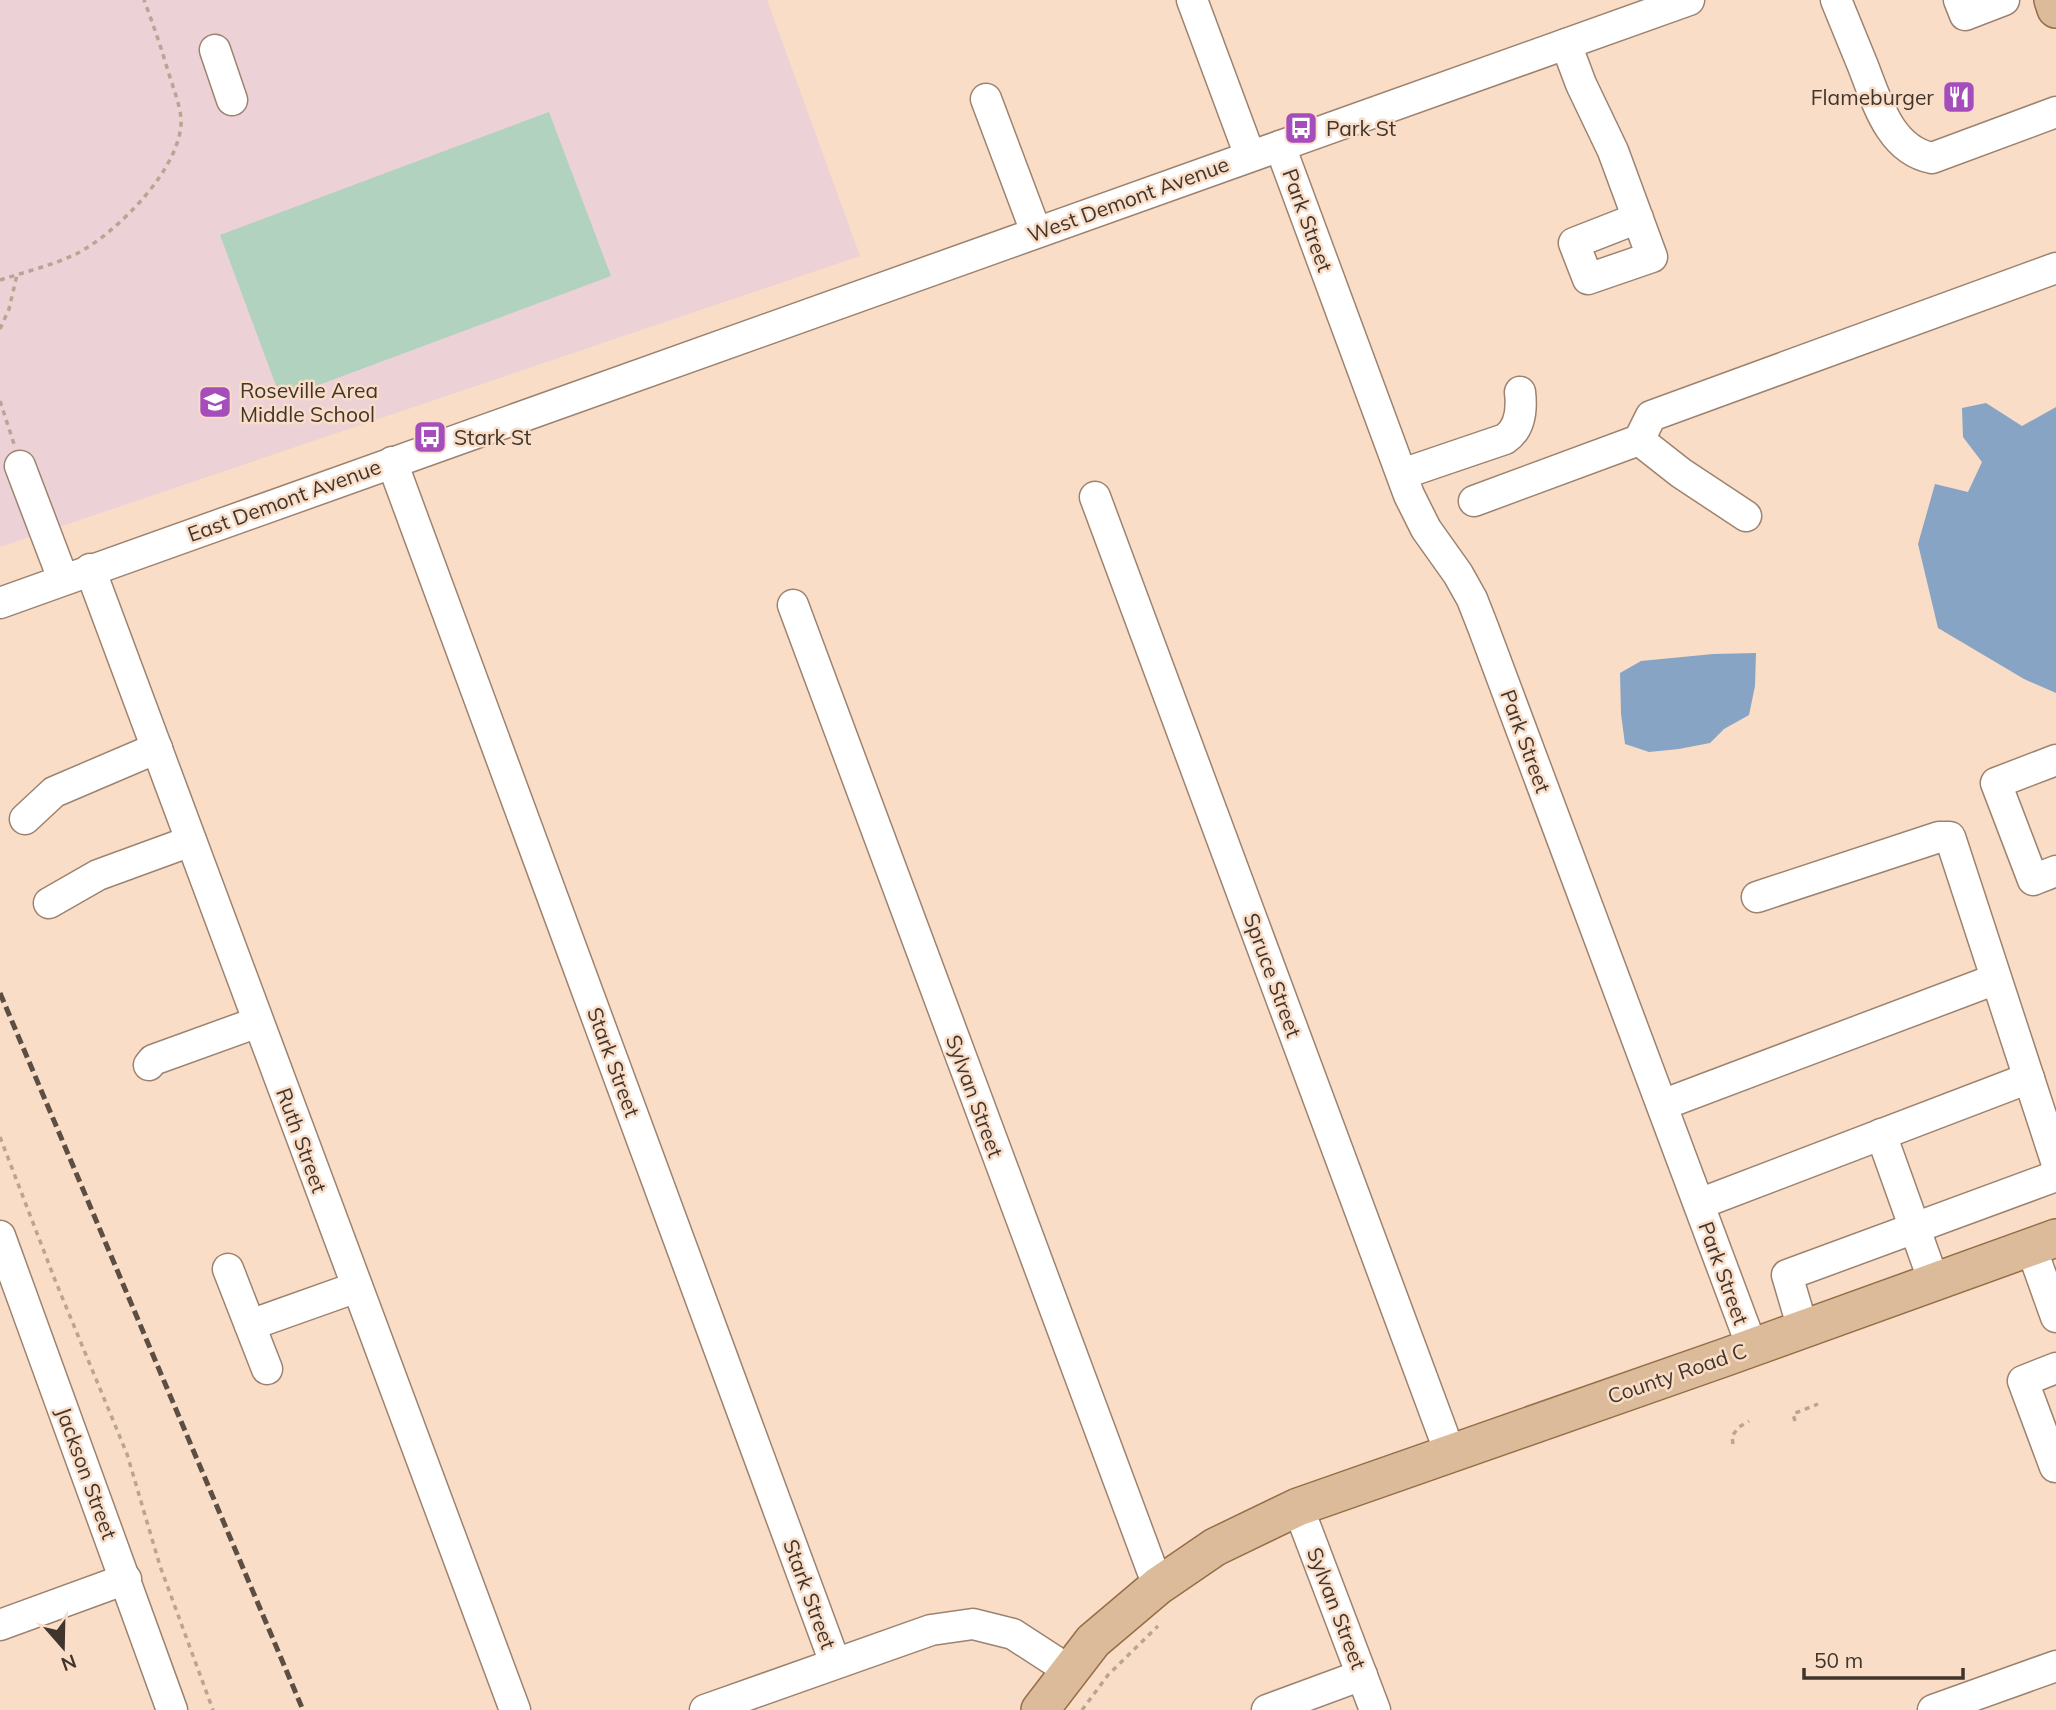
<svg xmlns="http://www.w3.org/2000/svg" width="2056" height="1710" font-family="Mulish,sans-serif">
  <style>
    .education { fill: #ecd1d7 }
    .pitch { fill: #b1d2be }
    .water { fill: #87a4c5 }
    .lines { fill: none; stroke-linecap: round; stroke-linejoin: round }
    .minor-casing { stroke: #9d836f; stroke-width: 33 }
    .major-casing { stroke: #956e47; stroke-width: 40 }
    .path { stroke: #baa492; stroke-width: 3.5; stroke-dasharray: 5 5; stroke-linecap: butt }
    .minor { stroke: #fff; stroke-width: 30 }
    .major { stroke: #dbbb99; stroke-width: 37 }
    .rail { stroke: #5c4e43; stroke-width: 5; stroke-dasharray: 10 5; stroke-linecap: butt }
    .labels { text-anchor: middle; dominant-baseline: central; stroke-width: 5; stroke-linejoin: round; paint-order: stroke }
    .poi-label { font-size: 21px; fill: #40352c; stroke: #faddc7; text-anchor: start }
    .street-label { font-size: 21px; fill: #40352c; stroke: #faddc7 }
  </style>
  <rect width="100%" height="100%" fill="#faddc7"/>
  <polygon class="education" points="0,0 767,0 860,256 0,547"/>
  <polygon class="pitch" points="549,112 611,276 281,399 220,235"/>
  <g class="water">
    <polygon points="1986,403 2022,426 2056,407 2056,693 2024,679 1938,628 1918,544 1935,484 1968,492 1982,462 1963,437 1962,408"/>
    <polygon points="1756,653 1755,686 1749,715 1724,729 1710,743 1679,749 1649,752 1625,744 1621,714 1620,673 1641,661 1713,654"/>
  </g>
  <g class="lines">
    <defs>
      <g id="minor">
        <polyline points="1192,0 1250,156"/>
        <path d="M1836,0C1845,22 1854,44 1863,66C1877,102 1890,150 1932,158L2056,112"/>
        <polyline points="1959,0 1965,15 2004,0"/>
        <polyline points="1566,44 1581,84 1613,151 1652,257 1588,279 1574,243 1638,218"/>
        <polyline points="215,50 232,100"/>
        <polyline points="986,99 1036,232"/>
        <polyline points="1280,146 1409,495 1426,529 1458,574 1472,599 1483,627 1752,1347"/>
        <polyline points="1639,440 1681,473 1746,516"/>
        <polyline points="392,462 835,1663"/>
        <polyline points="20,466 63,579"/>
        <path d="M1402,474L1505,439C1521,428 1522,409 1520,392"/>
        <polyline points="1095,497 1450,1453"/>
        <polyline points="1474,501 1639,440 1651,416 2056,268"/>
        <polyline points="90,569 515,1710"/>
        <polyline points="0,603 1689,0"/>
        <polyline points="793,605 1158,1586"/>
        <polyline points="2056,760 1996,783 2033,880 2056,871"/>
        <polyline points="25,819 54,792 157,748"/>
        <polyline points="1757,897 1939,837 1950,837 2056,1161"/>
        <polyline points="49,903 98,875 191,841"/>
        <polyline points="149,1065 153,1060 258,1022"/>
        <polyline points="1662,1105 1996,979"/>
        <polyline points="1881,1134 1934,1282"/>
        <polyline points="1699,1204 2029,1078"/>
        <polyline points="0,1236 172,1710"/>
        <polyline points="2031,1247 2056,1317"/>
        <polyline points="228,1269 267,1369"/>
        <polyline points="250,1325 357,1287"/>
        <polyline points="1803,1329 1787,1275 2056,1176"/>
        <polyline points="2056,1368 2023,1381 2055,1467 2056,1467"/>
        <polyline points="1298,1507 1375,1710"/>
        <polyline points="0,1625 126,1579"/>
        <polyline points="705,1710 931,1630 973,1624 1013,1634 1070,1671"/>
        <polyline points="1267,1710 1362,1675"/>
        <polyline points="1933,1710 2056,1666"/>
      </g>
      <g id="major">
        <polyline points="2053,0 2056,9"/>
        <polyline points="1040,1710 1093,1641 1158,1586 1215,1547 1298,1507 1726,1357 2056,1238"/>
      </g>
    </defs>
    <use href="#minor" class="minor-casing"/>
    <use href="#major" class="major-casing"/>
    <g class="path">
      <path d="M0,280C25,272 53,265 76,254C116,234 184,166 181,118C179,102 173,87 168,71C161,47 153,24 144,0"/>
      <polyline points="0,329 9,309 17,275"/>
      <polyline points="0,401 14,444"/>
      <polyline points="0,1137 55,1280 127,1454 160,1566 213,1710"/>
      <polyline points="1795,1421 1793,1414 1818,1404"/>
      <polyline points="1733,1444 1732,1436 1739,1427 1749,1421"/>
      <polyline points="1082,1710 1108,1675 1158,1626"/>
    </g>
    <use href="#minor" class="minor"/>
    <use href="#major" class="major"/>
    <polyline class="rail" points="0,993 303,1710"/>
  </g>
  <defs>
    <symbol id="restaurant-square" viewBox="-11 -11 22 22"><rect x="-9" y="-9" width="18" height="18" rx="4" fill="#a54ebb" stroke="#faddc7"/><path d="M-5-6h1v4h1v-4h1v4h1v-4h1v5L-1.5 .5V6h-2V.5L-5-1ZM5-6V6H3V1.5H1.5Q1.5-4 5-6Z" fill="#fff"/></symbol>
    <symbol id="bus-square" viewBox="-11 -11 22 22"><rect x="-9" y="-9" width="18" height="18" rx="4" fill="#a54ebb" stroke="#faddc7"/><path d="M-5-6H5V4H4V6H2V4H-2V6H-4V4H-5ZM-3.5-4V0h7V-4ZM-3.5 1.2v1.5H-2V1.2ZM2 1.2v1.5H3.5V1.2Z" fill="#fff"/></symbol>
    <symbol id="school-square" viewBox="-11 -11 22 22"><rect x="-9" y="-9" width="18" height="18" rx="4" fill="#a54ebb" stroke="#faddc7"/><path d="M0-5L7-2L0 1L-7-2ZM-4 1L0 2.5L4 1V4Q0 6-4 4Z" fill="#fff"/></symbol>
  </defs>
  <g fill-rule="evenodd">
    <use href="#restaurant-square" x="1940" y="78" width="38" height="38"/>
    <use href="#bus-square" x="1282" y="109" width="38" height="38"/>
    <use href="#school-square" x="196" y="383" width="38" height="38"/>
    <use href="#bus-square" x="411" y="418" width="38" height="38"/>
  </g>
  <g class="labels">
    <g class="poi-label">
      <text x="1934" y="97" text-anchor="end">Flameburger</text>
      <text x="1326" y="128">Park St</text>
      <text x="240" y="390">Roseville Area<tspan x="240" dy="24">Middle School</tspan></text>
      <text x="454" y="437">Stark St</text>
    </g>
    <g class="street-label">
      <text transform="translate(1128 199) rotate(-20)">West Demont Avenue</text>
      <text transform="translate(1308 220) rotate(70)">Park Street</text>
      <text transform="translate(284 500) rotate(-20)">East Demont Avenue</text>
      <text transform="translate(1526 741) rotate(70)">Park Street</text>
      <text transform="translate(1273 975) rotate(70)">Spruce Street</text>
      <text transform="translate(614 1062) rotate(70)">Stark Street</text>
      <text transform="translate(975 1096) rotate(70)">Sylvan Street</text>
      <text transform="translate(302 1140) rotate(70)">Ruth Street</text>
      <text transform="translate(1724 1273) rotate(70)">Park Street</text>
      <text transform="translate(1677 1373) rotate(-19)">County Road C</text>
      <text transform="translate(87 1473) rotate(70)">Jackson Street</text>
      <text transform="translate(810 1594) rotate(70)">Stark Street</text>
      <text transform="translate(1337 1608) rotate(69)">Sylvan Street</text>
    </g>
  </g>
  <g transform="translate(63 1647) rotate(160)" stroke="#faddc7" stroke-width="5" paint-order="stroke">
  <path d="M0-5L12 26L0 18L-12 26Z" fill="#40352c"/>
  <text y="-10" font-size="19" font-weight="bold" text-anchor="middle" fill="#40352c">N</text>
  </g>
  <path d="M1804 1668v10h159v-10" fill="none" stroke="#40352c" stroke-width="3.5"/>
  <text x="1814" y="1668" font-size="21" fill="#40352c" stroke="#faddc7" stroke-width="5" paint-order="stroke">50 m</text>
</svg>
